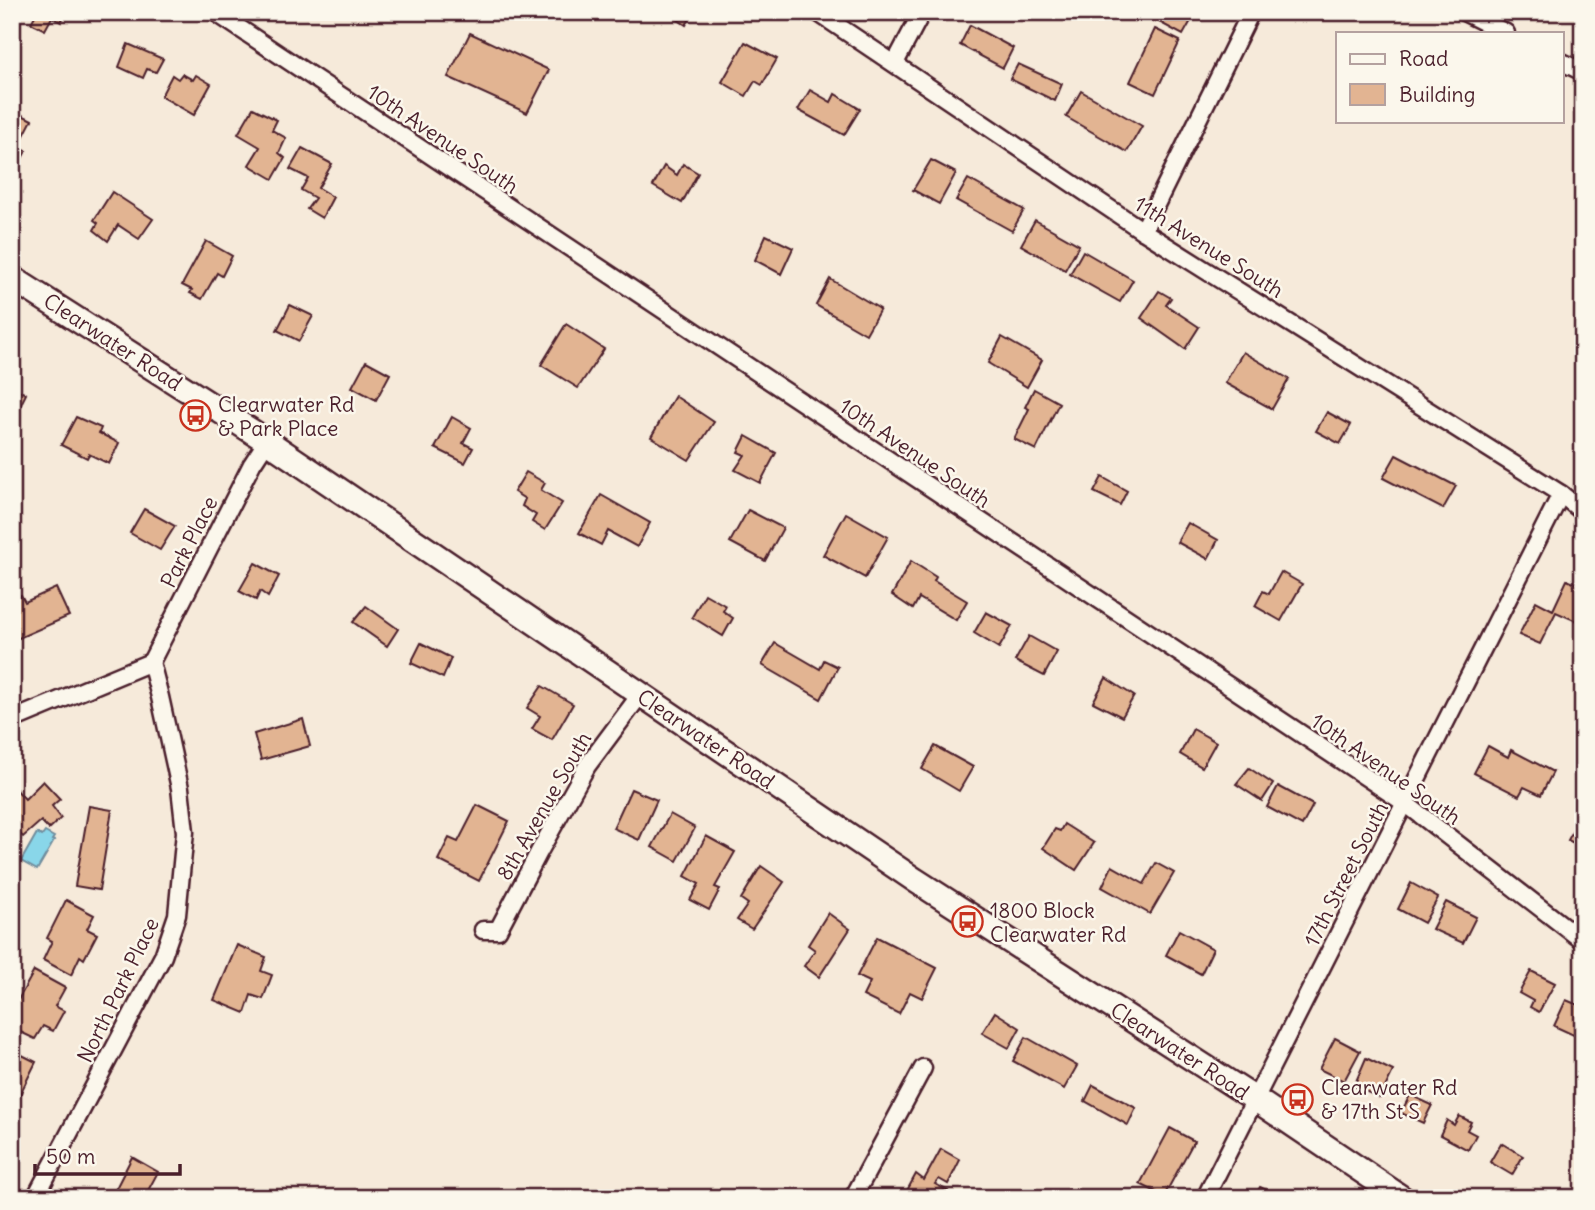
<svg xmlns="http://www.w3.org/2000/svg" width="1595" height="1210" font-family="Delius,sans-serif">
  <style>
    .water { fill: #89d6e9; stroke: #708d9d; stroke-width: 2 }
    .building { fill: #e2b492; stroke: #4a1f2b; stroke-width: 2 }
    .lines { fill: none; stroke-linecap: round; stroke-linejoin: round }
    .street-casing { stroke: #4a1f2b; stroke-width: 21 }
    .secondary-casing { stroke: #4a1f2b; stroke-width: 28 }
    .street { stroke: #fbf7ec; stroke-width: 16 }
    .secondary { stroke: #fbf7ec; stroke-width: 23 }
    .labels { text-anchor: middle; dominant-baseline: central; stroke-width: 5; stroke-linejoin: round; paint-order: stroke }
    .street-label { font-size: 21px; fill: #4a1f2b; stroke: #fbf7ec }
    .poi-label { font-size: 21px; fill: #4a1f2b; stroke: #fbf7ec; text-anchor: start }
  </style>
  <rect width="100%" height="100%" fill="#f6eada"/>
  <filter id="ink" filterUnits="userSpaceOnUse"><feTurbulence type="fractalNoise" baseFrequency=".0143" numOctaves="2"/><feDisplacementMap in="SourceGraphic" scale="14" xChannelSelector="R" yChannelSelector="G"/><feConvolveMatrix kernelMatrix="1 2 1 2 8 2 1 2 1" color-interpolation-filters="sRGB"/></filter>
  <g filter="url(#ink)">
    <polygon class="water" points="45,832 54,837 52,840 54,841 37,870 21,861 37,833 42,836"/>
    <g class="building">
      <polygon points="37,12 66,12 61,22 52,17 45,30 31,23"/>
      <polygon points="666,12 694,12 686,25"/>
      <polygon points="1164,12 1196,12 1183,35 1159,22"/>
      <polygon points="970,25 1013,48 1003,68 960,45"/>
      <polygon points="1155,29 1180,41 1155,94 1130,82"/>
      <polygon points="470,33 549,70 527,113 448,77"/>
      <polygon points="745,42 777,59 762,85 755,81 746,96 722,82"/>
      <polygon points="128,44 163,59 156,72 147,69 143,78 119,67"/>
      <polygon points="1018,64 1062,84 1055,101 1010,79"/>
      <polygon points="182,74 193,80 196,75 211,84 194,115 161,96 172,75 178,79"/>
      <polygon points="810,90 831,102 835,94 860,109 844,135 798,110"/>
      <polygon points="1081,91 1142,126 1127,152 1066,117"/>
      <polygon points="253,108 277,120 272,130 286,138 279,153 285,158 273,179 249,165 260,147 238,134"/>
      <polygon points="12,110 32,120 18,147 26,151 12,177"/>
      <polygon points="302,148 332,164 318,188 333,197 322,218 307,209 315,198 301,190 308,178 290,169"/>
      <polygon points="931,160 956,173 939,204 913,190"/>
      <polygon points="683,164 698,173 682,203 653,186 664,166 677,175"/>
      <polygon points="968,179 1024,210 1012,231 956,200"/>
      <polygon points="112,192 153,219 139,239 118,225 108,241 94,230 98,223 94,220"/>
      <polygon points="1035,220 1079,245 1065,270 1021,245"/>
      <polygon points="766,235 793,248 781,274 755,260"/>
      <polygon points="206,241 232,256 222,276 217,273 202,299 190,293 192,290 182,285"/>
      <polygon points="1083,251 1133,280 1120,302 1070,274"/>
      <polygon points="830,279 880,309 866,334 816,305"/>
      <polygon points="1159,291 1171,298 1166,305 1199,327 1185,349 1141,318"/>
      <polygon points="290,305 313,316 299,341 277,330"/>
      <polygon points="566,324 604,349 578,388 541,365"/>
      <polygon points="1002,337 1042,360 1027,387 988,363"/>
      <polygon points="1243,352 1289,379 1272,409 1225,383"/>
      <polygon points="366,361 390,374 376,400 352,387"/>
      <polygon points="12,387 26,394 12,422"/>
      <polygon points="1034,389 1059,403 1036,450 1014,439 1029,409 1025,407"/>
      <polygon points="675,396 714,422 689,460 651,437"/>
      <polygon points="1327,412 1351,425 1340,444 1316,431"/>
      <polygon points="76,417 101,428 99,433 119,443 109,464 89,454 87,458 61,445"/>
      <polygon points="452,417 471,428 463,443 473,448 465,463 435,448"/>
      <polygon points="746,436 776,453 760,483 735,470 745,455 738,452"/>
      <polygon points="1396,455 1456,486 1443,509 1383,478"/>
      <polygon points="526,472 545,483 541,490 562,503 545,530 532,522 536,515 522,506 525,499 514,492"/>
      <polygon points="1102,477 1127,491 1120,505 1094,492"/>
      <polygon points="601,495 650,523 637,547 608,531 601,545 579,533"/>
      <polygon points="144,509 175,526 160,550 130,533"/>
      <polygon points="748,510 783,528 765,561 730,542"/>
      <polygon points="846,513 888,537 865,578 823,555"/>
      <polygon points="1188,523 1218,540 1208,559 1177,542"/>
      <polygon points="911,561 936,577 934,581 967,601 956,620 919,598 913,609 892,595"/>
      <polygon points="255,563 279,576 268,597 260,591 256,600 239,591"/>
      <polygon points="1281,572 1302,584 1281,621 1255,606 1263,591 1269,594"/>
      <polygon points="1567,580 1583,587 1583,624 1556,612 1540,644 1519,635 1536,601 1553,610"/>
      <polygon points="56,588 69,616 12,641 12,599 21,595 25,602"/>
      <polygon points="705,594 726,606 723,611 733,618 723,636 692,617"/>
      <polygon points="366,606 398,629 387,646 353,622"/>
      <polygon points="986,612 1012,626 999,648 974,633"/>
      <polygon points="1029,636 1057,652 1044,676 1015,661"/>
      <polygon points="421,643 451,658 443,678 411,663"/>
      <polygon points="775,643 820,669 824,660 838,667 821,699 762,665"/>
      <polygon points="1106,678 1134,696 1122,717 1093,702"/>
      <polygon points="542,686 573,704 552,740 532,729 540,716 527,708"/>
      <polygon points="303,719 310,746 261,760 254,734"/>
      <polygon points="1193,729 1216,742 1202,767 1180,754"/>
      <polygon points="935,746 973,767 959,791 922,769"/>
      <polygon points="1488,746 1508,757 1511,750 1553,772 1541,795 1524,787 1519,796 1474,773"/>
      <polygon points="1249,768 1273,784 1262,801 1236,784"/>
      <polygon points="43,781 60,799 52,806 61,818 49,829 41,821 23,837 12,826 12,787 13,786 25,799"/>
      <polygon points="1278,786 1313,805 1302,826 1267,807"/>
      <polygon points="631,789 657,800 639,840 613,828"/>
      <polygon points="477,805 509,821 479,881 438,860 449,838 458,842"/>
      <polygon points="89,806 112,810 99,890 75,886"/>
      <polygon points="670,814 695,828 677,861 652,847"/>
      <polygon points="1577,823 1583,826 1583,848 1568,840"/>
      <polygon points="1064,824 1094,843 1076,870 1043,848 1055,829 1060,831"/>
      <polygon points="706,836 735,852 715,887 720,889 709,910 690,900 699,884 685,876"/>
      <polygon points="1156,863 1174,873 1150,914 1102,887 1112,866 1144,884"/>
      <polygon points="761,866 784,882 752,929 737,920 748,904 741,899"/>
      <polygon points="1411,883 1438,898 1424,923 1398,909"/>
      <polygon points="66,900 94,915 87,929 97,934 84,959 80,956 71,975 43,960 52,941 47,938"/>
      <polygon points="1446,902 1476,917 1463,943 1432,929"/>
      <polygon points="828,913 850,929 819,977 804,966 815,950 808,945"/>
      <polygon points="1179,930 1213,949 1201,974 1166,955"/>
      <polygon points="877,937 937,968 922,998 910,992 899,1014 863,996 870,982 857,976"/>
      <polygon points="237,945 266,957 261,971 272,975 263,999 251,995 245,1013 214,1000"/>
      <polygon points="34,971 65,988 55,1006 64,1011 53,1031 43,1026 35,1039 12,1028 12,1011"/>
      <polygon points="1531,971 1555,983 1539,1012 1530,1007 1533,1001 1519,993"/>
      <polygon points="1566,1000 1583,1007 1583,1027 1578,1037 1554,1026"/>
      <polygon points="995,1012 1020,1028 1009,1048 982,1033"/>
      <polygon points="1026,1037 1077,1066 1064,1089 1013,1061"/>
      <polygon points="1335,1038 1360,1051 1344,1081 1319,1069"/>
      <polygon points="12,1050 36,1062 12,1110"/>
      <polygon points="1366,1058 1393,1071 1380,1098 1354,1086"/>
      <polygon points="1093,1085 1136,1108 1128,1125 1085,1101"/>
      <polygon points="1410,1095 1432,1105 1423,1123 1401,1113"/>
      <polygon points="1459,1116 1471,1122 1467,1130 1476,1135 1468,1150 1440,1135 1447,1120 1454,1125"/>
      <polygon points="1170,1128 1194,1141 1164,1196 1140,1184"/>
      <polygon points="1501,1143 1523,1156 1512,1175 1490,1162"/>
      <polygon points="941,1149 960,1160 948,1184 939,1179 935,1184 948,1191 945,1198 903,1198 916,1174 924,1180"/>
      <polygon points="132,1157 158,1172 144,1198 111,1198"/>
      <polygon points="1260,1187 1280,1196 1279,1198 1254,1198"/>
    </g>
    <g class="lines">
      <defs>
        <g id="street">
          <polyline points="215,12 1405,803 1583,941"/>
          <polyline points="817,12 1143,231 1561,494 1583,512"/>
          <polyline points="1464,12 1506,33"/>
          <polyline points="1562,62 1583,72"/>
          <polyline points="895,63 922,12"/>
          <polyline points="1143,231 1251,12"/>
          <polyline points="151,662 252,464 267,441"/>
          <polyline points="12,720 151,662"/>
          <polyline points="483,930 498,930 539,852 587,766 640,695"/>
          <polyline points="35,1198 163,956 177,915 185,832 180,788 160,697 151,662"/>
          <polyline points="853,1198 923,1068"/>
          <polyline points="1205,1198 1561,494"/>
        </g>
        <polyline id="secondary" points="12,278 267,441 915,880 1255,1099 1402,1198"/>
      </defs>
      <use href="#street" class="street-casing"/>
      <use href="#secondary" class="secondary-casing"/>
      <use href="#street" class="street"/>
      <use href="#secondary" class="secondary"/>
    </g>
  </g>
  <defs>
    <symbol id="bus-ring" viewBox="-11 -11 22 22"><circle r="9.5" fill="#fbf7ec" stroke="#c8321e" stroke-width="1.5"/><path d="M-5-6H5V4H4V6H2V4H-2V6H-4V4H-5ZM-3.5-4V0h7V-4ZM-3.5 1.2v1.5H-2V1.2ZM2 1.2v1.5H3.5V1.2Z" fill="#c8321e"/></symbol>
  </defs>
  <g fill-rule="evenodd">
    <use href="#bus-ring" x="178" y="398" width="35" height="35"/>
    <use href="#bus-ring" x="950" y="904" width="35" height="35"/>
    <use href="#bus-ring" x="1280" y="1082" width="35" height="35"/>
  </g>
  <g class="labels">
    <g class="street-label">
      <text transform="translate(443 139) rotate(34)">10th Avenue South</text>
      <text transform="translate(1209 247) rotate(32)">11th Avenue South</text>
      <text transform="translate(113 342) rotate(33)">Clearwater Road</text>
      <text transform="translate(915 453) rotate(34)">10th Avenue South</text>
      <text transform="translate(189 542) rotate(-63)">Park Place</text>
      <text transform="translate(706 739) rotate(34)">Clearwater Road</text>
      <text transform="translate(1386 769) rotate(35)">10th Avenue South</text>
      <text transform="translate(544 806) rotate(-60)">8th Avenue South</text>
      <text transform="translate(1346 874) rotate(-63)">17th Street South</text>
      <text transform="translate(118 990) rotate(-64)">North Park Place</text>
      <text transform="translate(1180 1051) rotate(33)">Clearwater Road</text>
    </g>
    <g class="poi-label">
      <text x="218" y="404">Clearwater Rd<tspan x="218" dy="24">&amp; Park Place</tspan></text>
      <text x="990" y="910">1800 Block<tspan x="990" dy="24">Clearwater Rd</tspan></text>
      <text x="1321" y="1087">Clearwater Rd<tspan x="1321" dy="24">&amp; 17th St S</tspan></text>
    </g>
  </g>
  <rect width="1595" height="1210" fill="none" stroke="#fbf7ec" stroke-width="42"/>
  <rect x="21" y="21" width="1553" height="1168" fill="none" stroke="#4a1f2b" stroke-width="2.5" filter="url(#ink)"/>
  <rect x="1336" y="32" width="228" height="91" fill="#fbf7ec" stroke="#b4a19f" stroke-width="2"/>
  <rect x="1350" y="54" width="35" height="10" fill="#fbf7ec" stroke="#b4a19f" stroke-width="2"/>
  <text x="1399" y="66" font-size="21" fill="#4a1f2b">Road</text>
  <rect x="1350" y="84" width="35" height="21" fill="#e2b492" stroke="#b4a19f" stroke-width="2"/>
  <text x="1399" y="102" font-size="21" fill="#4a1f2b">Building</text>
  <path d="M35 1164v10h145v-10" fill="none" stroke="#4a1f2b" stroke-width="3.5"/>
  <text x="46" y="1164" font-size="21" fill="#4a1f2b" stroke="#fbf7ec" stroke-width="5" paint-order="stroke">50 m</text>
</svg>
